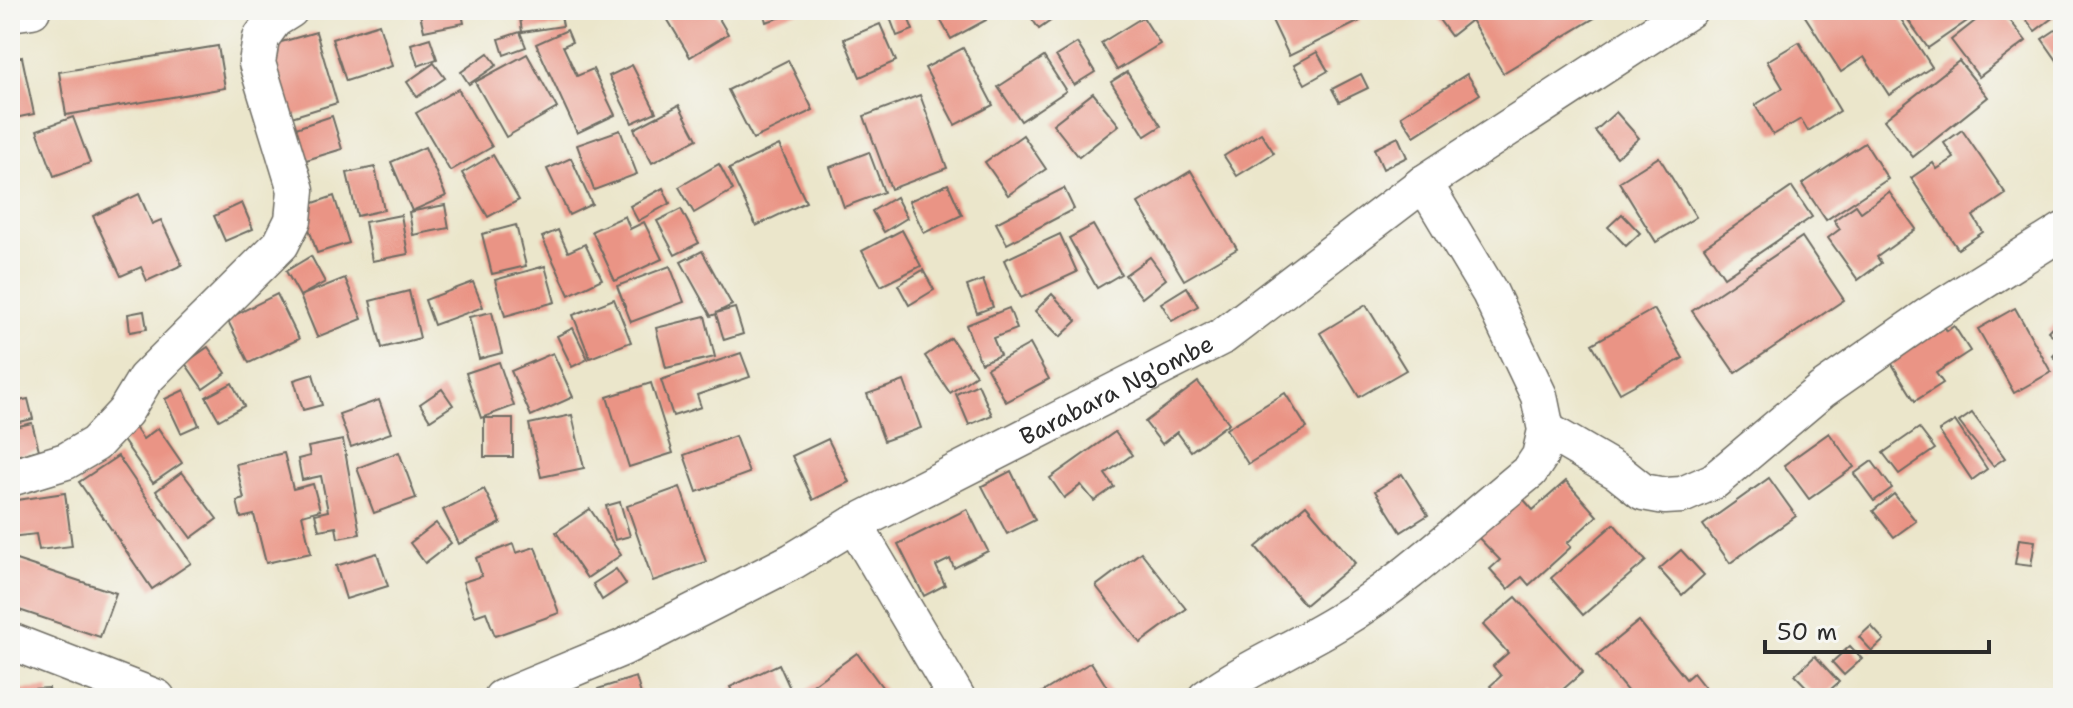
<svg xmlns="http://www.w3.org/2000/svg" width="2073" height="708" font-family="'Shantell Sans',sans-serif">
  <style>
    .building { fill: #ea9485 }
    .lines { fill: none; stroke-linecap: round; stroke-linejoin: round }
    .minor-casing { stroke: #6e6c63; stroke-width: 39 }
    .minor { stroke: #fff; stroke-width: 36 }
    .labels { text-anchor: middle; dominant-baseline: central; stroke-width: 6; stroke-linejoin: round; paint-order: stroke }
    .street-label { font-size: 24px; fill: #2b2b2b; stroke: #f6f6f2 }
  </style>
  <rect width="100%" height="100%" fill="#f6f6f2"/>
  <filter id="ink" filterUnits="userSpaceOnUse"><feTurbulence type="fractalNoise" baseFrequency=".0125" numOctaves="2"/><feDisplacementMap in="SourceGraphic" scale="16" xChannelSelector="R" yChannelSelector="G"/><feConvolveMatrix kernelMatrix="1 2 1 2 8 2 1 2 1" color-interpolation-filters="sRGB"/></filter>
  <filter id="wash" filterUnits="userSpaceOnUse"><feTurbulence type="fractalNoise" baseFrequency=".006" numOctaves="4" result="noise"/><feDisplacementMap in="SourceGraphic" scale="32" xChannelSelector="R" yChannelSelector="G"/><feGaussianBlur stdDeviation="1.8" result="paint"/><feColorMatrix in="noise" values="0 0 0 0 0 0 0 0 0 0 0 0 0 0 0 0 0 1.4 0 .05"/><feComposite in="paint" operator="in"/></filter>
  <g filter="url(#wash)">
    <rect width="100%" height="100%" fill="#ebe6cb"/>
    <g id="blocks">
      <g class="building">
        <polygon points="419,10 461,10 464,23 424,31"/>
        <polygon points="519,10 560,10 563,26 522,32"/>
        <polygon points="662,10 714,10 728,34 690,57"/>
        <polygon points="763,10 801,10 801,11 766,22"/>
        <polygon points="887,10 905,10 913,30 897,36"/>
        <polygon points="935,10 980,10 986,20 951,39"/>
        <polygon points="1026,10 1066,10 1039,29"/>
        <polygon points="1283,10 1355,10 1360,21 1289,56 1270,16"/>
        <polygon points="1432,10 1461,10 1470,21 1451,36"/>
        <polygon points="1465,10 1599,10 1601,14 1503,73"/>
        <polygon points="1801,10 1895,10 1932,67 1889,95 1864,57 1841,72"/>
        <polygon points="1901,10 1983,10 1928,48"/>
        <polygon points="1989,10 2002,10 2026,41 1979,77 1951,40"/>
        <polygon points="2019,10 2063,10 2035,31"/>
        <polygon points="1143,17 1160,44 1117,70 1101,43"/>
        <polygon points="379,24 392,66 346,81 332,39"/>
        <polygon points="880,24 896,61 860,77 844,39"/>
        <polygon points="2063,25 2063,69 2042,39"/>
        <polygon points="567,30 572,42 563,46 577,76 593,69 615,115 577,133 536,44"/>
        <polygon points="316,32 337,103 285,119 264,47"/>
        <polygon points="520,32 526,47 504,55 499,39"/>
        <polygon points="430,38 437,59 418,66 411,44"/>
        <polygon points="1799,42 1840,111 1808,131 1801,119 1773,135 1755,105 1783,88 1767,61"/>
        <polygon points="1077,43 1095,72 1074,85 1056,56"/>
        <polygon points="218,46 225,88 66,115 59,72"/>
        <polygon points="963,48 993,105 955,125 925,68"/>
        <polygon points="1317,52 1328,71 1305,84 1294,65"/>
        <polygon points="488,53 497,65 469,84 461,72"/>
        <polygon points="527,54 557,108 506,137 475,82"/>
        <polygon points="22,57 34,114 10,119 10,59"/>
        <polygon points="1044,57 1066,91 1021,121 998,87"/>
        <polygon points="788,60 813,110 753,139 728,90"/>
        <polygon points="1959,61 1988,97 1913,157 1884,120"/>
        <polygon points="434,63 445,78 417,97 407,82"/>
        <polygon points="632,65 656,112 632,123 609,76"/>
        <polygon points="1127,72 1161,126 1145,136 1111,82"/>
        <polygon points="1361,74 1368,88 1339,102 1332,89"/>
        <polygon points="1467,74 1480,94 1414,136 1401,116"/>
        <polygon points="458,89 492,147 450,171 416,113"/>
        <polygon points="1093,93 1119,125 1079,157 1053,124"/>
        <polygon points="920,95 947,168 891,189 864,116"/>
        <polygon points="679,105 697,139 652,163 634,129"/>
        <polygon points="1616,112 1639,138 1617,157 1595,131"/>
        <polygon points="332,116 342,149 303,161 293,129"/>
        <polygon points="73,117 90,163 54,176 37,130"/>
        <polygon points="620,130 637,174 594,190 577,145"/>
        <polygon points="1962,130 2006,194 1973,216 1983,232 1958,249 1911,178 1933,163 1937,169 1954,158 1944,143"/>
        <polygon points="1261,133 1274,153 1237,176 1224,156"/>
        <polygon points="1023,135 1046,169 1008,195 985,162"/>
        <polygon points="1398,137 1407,157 1383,169 1374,149"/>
        <polygon points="1865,143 1888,179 1826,220 1802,184"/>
        <polygon points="779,145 806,202 756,226 729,169"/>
        <polygon points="425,147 446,196 412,211 391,162"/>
        <polygon points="869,152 884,192 844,207 830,167"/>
        <polygon points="493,155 519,200 488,217 462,173"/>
        <polygon points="1659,157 1696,217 1656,242 1619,182"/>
        <polygon points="571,158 592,204 569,215 547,169"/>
        <polygon points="719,164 733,190 694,213 679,187"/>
        <polygon points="375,167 384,210 357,216 347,173"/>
        <polygon points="1191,171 1237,249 1184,280 1138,203"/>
        <polygon points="948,184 962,215 924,233 909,201"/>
        <polygon points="1792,187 1812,217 1724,277 1704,247"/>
        <polygon points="663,188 670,203 638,221 630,206"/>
        <polygon points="1064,188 1074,209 1007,244 996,223"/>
        <polygon points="1889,192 1916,229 1877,257 1881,263 1858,280 1828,238 1840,229 1834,220 1856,205 1861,212"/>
        <polygon points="139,194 152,224 161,220 182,265 147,281 141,267 121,276 93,216"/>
        <polygon points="334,196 349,243 317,253 302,207"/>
        <polygon points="896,197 907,218 884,232 872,211"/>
        <polygon points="242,203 253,229 225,241 214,216"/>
        <polygon points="445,205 449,228 413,235 409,212"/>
        <polygon points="681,209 699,243 675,255 657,221"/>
        <polygon points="1622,214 1640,233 1626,246 1608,227"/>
        <polygon points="401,215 408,254 372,261 365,222"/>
        <polygon points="625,216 630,229 644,222 662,259 615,281 592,231"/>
        <polygon points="516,225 526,266 492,274 482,234"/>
        <polygon points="1093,225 1121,274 1097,288 1069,238"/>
        <polygon points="558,230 568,252 585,244 602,279 569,295 542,237"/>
        <polygon points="902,230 921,266 881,286 862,251"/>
        <polygon points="1060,234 1077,272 1021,298 1004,260"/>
        <polygon points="1802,237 1844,300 1735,373 1692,311"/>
        <polygon points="702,251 732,305 716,313 735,308 743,334 724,340 716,314 711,316 681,262"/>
        <polygon points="311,256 325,282 300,296 286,271"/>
        <polygon points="1150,257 1166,279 1142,298 1125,275"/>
        <polygon points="545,266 555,302 505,316 495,280"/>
        <polygon points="670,266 684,302 631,322 617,286"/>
        <polygon points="923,270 934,290 909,305 898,285"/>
        <polygon points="345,278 362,319 317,337 300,296"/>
        <polygon points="983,280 993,307 977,313 967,286"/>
        <polygon points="473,282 483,307 434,325 425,300"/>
        <polygon points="1187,287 1198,306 1172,321 1161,303"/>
        <polygon points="409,291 420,338 382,348 370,301"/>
        <polygon points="277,294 299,339 249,363 227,319"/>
        <polygon points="1052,294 1077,321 1060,337 1035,311"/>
        <polygon points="614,299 631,342 590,358 573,315"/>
        <polygon points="1366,305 1406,370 1359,397 1320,333"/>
        <polygon points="1009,308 1017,329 993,338 1000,355 981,363 966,325"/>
        <polygon points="2015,308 2051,372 2014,393 1978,329"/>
        <polygon points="1654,309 1683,358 1620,393 1592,344"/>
        <polygon points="144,311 147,329 130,332 128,314"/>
        <polygon points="492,312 502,353 479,359 469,317"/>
        <polygon points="2063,315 2063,366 2053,356 2063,345 2048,331"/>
        <polygon points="705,316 715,357 666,368 656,328"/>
        <polygon points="1944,326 1947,331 1954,326 1970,351 1936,373 1943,383 1915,401 1887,356"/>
        <polygon points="573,328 588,359 572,367 557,336"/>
        <polygon points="951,338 976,375 950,393 925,356"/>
        <polygon points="1030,344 1049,379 1006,402 987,368"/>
        <polygon points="208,347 226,373 203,389 185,363"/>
        <polygon points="553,353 573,397 531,416 511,371"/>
        <polygon points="741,353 750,377 697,395 701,407 673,416 661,380"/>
        <polygon points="499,362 514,406 481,418 466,373"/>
        <polygon points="313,374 322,405 303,410 294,380"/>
        <polygon points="904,381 921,428 884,441 867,394"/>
        <polygon points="1198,382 1229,423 1191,451 1177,432 1162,444 1145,422"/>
        <polygon points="232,383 244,406 219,420 206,397"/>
        <polygon points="651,383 673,453 629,467 607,397"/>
        <polygon points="978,384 992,415 969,425 956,394"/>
        <polygon points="442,389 453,405 430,420 420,404"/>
        <polygon points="184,390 199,425 181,433 165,399"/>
        <polygon points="1285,393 1307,428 1248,464 1226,429"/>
        <polygon points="28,399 33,419 10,424 10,403"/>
        <polygon points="379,400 391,433 351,447 339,414"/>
        <polygon points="1972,413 2005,458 1993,466 1959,422"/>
        <polygon points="572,415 584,468 541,477 529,424"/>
        <rect x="484" y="418" width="29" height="39"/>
        <polygon points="1955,421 1987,469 1972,480 1939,431"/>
        <polygon points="32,423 39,450 16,456 10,428"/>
        <polygon points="134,426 143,439 158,428 182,463 153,483 120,436"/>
        <polygon points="1919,428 1935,449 1899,474 1883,453"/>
        <polygon points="1115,432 1132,455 1105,474 1114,487 1094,501 1081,485 1064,498 1050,478"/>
        <polygon points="1829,433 1854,467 1809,499 1784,465"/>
        <polygon points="735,436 749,473 697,492 684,455"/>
        <polygon points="828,439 849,482 813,500 792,456"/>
        <polygon points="343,440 360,534 338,538 336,527 319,530 315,514 328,511 321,476 302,480 298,459 310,456 308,447"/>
        <polygon points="399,452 416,498 374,513 357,468"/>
        <polygon points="284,453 293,489 313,484 320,510 302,515 311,553 266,563 254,515 241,518 237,501 244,499 236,464"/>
        <polygon points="118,456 191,563 152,589 79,482"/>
        <polygon points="1872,461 1892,488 1874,501 1854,474"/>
        <polygon points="1011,471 1035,520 1007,534 982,486"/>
        <polygon points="182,472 217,519 191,538 156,491"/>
        <polygon points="1402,474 1428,515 1401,532 1375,491"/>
        <polygon points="1769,478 1796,516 1730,563 1703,525"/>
        <polygon points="1566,481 1597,516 1567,543 1571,547 1529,585 1522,577 1508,589 1490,569 1500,560 1473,532 1517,492 1533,510"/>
        <polygon points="680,487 706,562 653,581 627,506"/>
        <polygon points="484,489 501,523 459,544 443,510"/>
        <polygon points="65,493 72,546 39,550 36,534 10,537 10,501"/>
        <polygon points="1894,494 1916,521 1894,537 1873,511"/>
        <polygon points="620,502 630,536 615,540 606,506"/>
        <polygon points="1306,505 1355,563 1305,605 1256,547"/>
        <polygon points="590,509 621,555 587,578 556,532"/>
        <polygon points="967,509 988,551 954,568 950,559 936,566 945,585 924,596 898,544"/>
        <polygon points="436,523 451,543 425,563 410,543"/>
        <polygon points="1614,524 1646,561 1583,615 1551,578"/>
        <polygon points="2019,539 2035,541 2031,566 2015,564"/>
        <polygon points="513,544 516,553 535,547 559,613 495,636 486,612 475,616 463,582 482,576 476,558"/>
        <polygon points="1681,550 1704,575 1682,595 1659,569"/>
        <polygon points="1141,552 1186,609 1140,643 1096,586"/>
        <polygon points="377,553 388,586 346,599 336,566"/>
        <polygon points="10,558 116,593 100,637 10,607"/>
        <polygon points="616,569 626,584 602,600 593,584"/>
        <polygon points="1516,597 1583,672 1553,698 1545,692 1539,698 1501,698 1490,686 1501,676 1493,666 1508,653 1483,625"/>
        <polygon points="1639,621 1686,679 1693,673 1709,693 1703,698 1633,698 1597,655"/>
        <polygon points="1871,626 1884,640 1872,651 1859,637"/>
        <polygon points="1850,646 1862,659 1844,675 1832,662"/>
        <polygon points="857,653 885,691 876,698 802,698 799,695"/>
        <polygon points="1815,656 1839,682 1821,698 1817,698 1795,675"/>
        <polygon points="1091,662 1114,698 1033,698"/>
        <polygon points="779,664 793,695 786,698 735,698 730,687"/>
        <polygon points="636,677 642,698 601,698 598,689"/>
        <polygon points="49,688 49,698 10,698 10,690"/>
      </g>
    </g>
  </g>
  <g filter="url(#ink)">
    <use href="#blocks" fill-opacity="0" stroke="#6e6c63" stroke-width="2"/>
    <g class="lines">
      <defs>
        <g id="minor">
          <polyline points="10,13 32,10"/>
          <polyline points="1546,430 1618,472 1643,492 1665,496 1682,495 1714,481 1822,390 1928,316 2063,231"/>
          <polyline points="10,478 66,461 95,444 125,412 145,379 281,244 293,220 296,190 257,63 261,38 274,20 290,10"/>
          <polyline points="854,524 957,698"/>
          <polyline points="10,641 157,698"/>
          <path id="s1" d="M502,698L622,648L793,561L854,524L1223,336L1424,183L1689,10"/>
          <path d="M1206,698C1247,668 1294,649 1338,622C1407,580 1467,522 1530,471L1540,456L1546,430L1539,396L1490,293L1424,183"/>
        </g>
      </defs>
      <use href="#minor" class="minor-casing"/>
      <use href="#minor" class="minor"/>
    </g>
  </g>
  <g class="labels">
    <g class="street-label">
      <text stroke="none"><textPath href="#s1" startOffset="688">Barabara Ng'ombe</textPath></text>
    </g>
  </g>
  <rect width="2073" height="708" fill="none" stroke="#f6f6f2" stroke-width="40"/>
  <path d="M1765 640v12h224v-12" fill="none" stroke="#2b2b2b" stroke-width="4"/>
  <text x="1777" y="640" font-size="24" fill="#2b2b2b" stroke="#f6f6f2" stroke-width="6" paint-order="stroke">50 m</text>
</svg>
